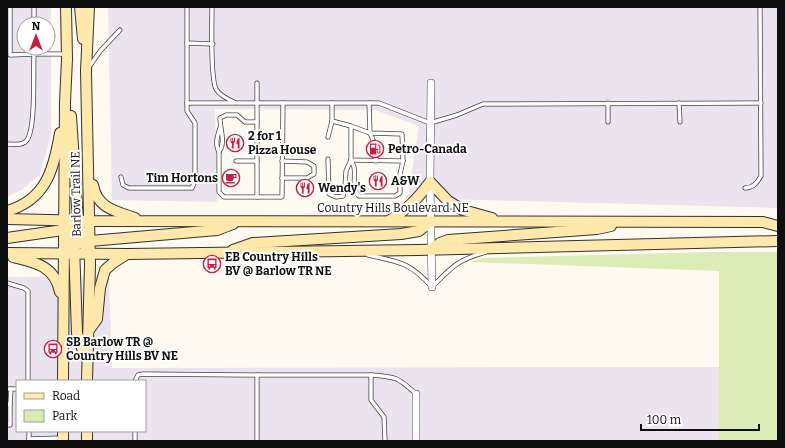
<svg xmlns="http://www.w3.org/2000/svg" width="785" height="448" font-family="Bitter,serif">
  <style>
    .industrial { fill: #ebe3ee; fill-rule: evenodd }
    .green { fill: #dcecb7 }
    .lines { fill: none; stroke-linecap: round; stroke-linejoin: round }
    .lane-casing { stroke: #424242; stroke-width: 5 }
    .street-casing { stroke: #424242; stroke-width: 8 }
    .secondary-casing { stroke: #313131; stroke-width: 12 }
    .lane { stroke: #fff; stroke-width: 3.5 }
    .street { stroke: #fff; stroke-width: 7 }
    .secondary { stroke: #ffe8ac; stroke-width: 10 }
    .labels { text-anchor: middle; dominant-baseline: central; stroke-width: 4; stroke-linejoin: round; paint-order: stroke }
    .poi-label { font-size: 12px; font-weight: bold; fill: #0f0f0f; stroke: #fff; text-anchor: start }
    .street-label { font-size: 12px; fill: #0f0f0f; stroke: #fff }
  </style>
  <rect width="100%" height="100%" fill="#fffaf1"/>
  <g class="industrial">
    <path d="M7,7H51V135L40,175L33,180L23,189L7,197ZM24,24H48V48H24Z"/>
    <polygon points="108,7 778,7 778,208 408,198 419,126 375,110 215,109 217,202 112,200"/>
    <path d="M109,276L112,368L719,367V441H7V277ZM17,381H145V431H17Z"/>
  </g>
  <polygon class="green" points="710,252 778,252 778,441 719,441 719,271 470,262 483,258"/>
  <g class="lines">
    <defs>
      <g id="lane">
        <polyline points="10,7 10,55 34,54 34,48"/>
        <polyline points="34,7 34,24"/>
        <path d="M212,7C212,23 210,77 216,89C220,96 229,100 236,103H379L430,123L457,115L483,104L761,103"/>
        <polyline points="187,43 213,44"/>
        <polyline points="89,67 101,50 120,30"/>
        <polyline points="257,83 257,197 282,197 283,103"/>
        <polyline points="187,103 234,103"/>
        <polyline points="332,103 332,121 351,126 351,160 403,161 402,134 370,133 351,126"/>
        <polyline points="369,103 370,133 376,147"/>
        <polyline points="608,103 608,122"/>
        <polyline points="679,103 680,122"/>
        <polyline points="328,137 332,121"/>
        <path d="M7,144C14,144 23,146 27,140C36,127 33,72 34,54H67"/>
        <path d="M219,152C215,144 217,137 220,128"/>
        <polyline points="376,154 376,161"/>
        <polyline points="328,159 329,194 336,197 343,196 345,187 346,171 351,160"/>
        <path d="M351,160C352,162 353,164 354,167C356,176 351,189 359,196H395L400,193V174L403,161"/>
        <polyline points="236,161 257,161"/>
        <polyline points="121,177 123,185 129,188 192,188 195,181 195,123 187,111 187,7"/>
        <polyline points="282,178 307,178 314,174 314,166 307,162 282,161"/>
        <path d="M745,188C753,188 757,183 761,176L760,7"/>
        <path d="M257,197H224L219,192V152C226,142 220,130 220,118L226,115H237L245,122H257"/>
        <path d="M368,255C400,262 409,262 432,287C452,267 457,260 486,252"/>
        <polyline points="7,283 24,288 28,291 28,381"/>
        <polyline points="371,375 371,400 384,417 385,441"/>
        <path d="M135,381L138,375L143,374L247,375H371C396,377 398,377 416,394"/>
        <polyline points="7,389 17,389"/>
        <polyline points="7,404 10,404 10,425 7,425"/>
        <polyline points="10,404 11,389"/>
        <polyline points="29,431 29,440"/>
        <polyline points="29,439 62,438"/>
        <polyline points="135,441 135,431"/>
        <polyline points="257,441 257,375"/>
      </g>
      <g id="street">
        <polyline points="431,83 430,182 432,287"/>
        <polyline points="416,441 416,394"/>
      </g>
      <g id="secondary">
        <polyline points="80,7 83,39"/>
        <polyline points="71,116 78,221 83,243 90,253"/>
        <path d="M93,185C97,208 115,211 135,218"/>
        <path d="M7,211C46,200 54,169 60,133"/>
        <polyline points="7,219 90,221 763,222 778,226"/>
        <path d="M389,221C408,208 416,201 430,182L448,201L463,210L492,218"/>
        <polyline points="65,222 70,229 74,245 77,333 85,357"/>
        <polyline points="7,238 70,229"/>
        <polyline points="233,250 253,243 401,234 419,231 431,221"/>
        <polyline points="431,250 440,243 448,240 597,229 611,226"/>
        <polyline points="7,253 128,254 418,250 778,241"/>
        <polyline points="64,253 74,245 90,241 217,230 233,224"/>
        <path d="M13,257C35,262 55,266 60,292"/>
        <polyline points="89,330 97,319 100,288 105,270 113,263 127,254"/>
        <polyline points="63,381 65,102 67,59 66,7"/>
        <polyline points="87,381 90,264 86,71 89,7"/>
        <polyline points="87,431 87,441"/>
        <polyline points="63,441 63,431"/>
      </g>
    </defs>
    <use href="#lane" class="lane-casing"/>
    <use href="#street" class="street-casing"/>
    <use href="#secondary" class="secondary-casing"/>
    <use href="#lane" class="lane"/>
    <use href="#street" class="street"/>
    <use href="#secondary" class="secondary"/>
  </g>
  <defs>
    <symbol id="restaurant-ring" viewBox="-11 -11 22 22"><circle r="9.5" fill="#fff" stroke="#c81e43" stroke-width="1.5"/><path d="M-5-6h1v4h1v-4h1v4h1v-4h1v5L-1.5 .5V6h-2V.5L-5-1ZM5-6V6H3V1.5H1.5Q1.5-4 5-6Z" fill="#c81e43"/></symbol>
    <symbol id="fuel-ring" viewBox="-11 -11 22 22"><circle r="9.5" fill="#fff" stroke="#c81e43" stroke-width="1.5"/><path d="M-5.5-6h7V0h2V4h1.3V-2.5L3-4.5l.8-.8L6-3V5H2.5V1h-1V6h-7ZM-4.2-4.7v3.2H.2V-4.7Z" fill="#c81e43"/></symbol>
    <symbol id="cafe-ring" viewBox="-11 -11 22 22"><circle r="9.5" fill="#fff" stroke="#c81e43" stroke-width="1.5"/><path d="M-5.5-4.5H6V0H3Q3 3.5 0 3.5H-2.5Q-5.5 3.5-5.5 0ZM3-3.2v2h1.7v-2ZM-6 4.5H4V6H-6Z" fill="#c81e43"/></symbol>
    <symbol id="bus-ring" viewBox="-11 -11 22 22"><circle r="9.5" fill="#fff" stroke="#c81e43" stroke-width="1.5"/><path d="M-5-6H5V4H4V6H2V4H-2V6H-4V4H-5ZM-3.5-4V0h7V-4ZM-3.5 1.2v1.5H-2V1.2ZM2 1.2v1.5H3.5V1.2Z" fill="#c81e43"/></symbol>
  </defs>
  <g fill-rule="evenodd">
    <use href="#restaurant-ring" x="225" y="133" width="20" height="20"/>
    <use href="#fuel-ring" x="365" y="139" width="20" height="20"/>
    <use href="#cafe-ring" x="221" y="168" width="20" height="20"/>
    <use href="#restaurant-ring" x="368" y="171" width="20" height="20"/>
    <use href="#restaurant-ring" x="295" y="178" width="20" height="20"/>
    <use href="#bus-ring" x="202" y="254" width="20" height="20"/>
    <use href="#bus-ring" x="43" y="339" width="20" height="20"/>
  </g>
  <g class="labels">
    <g class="poi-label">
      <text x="248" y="136">2 for 1<tspan x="248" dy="14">Pizza House</tspan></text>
      <text x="388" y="149">Petro-Canada</text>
      <text x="218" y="178" text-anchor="end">Tim Hortons</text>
      <text x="391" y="181">A&amp;W</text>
      <text x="318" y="188">Wendy's</text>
      <text x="225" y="257">EB Country Hills<tspan x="225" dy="14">BV @ Barlow TR NE</tspan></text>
      <text x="66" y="342">SB Barlow TR @<tspan x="66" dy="14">Country Hills BV NE</tspan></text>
    </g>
    <g class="street-label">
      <text transform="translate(76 194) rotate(-91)">Barlow Trail NE</text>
      <text x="393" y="208">Country Hills Boulevard NE</text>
    </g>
  </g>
  <rect width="785" height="448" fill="none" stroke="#0f0f0f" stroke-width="16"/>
  <rect x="16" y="380" width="130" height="52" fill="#ffffff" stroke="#9f9f9f"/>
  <rect x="24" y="393" width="20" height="6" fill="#ffe8ac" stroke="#9f9f9f"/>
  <text x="52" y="400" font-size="12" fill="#0f0f0f">Road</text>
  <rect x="24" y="410" width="20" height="12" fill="#dcecb7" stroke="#9f9f9f"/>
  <text x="52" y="420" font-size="12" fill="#0f0f0f">Park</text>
  <g transform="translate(36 36)"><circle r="19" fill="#ffffff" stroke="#9f9f9f"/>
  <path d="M0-3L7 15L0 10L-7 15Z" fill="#c81e43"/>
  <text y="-6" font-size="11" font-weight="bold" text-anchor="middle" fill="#0f0f0f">N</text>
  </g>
  <path d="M641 424v6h118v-6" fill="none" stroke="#0f0f0f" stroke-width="2"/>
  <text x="647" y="424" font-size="12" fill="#0f0f0f" stroke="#ffffff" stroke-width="3" paint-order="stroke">100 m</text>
</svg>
